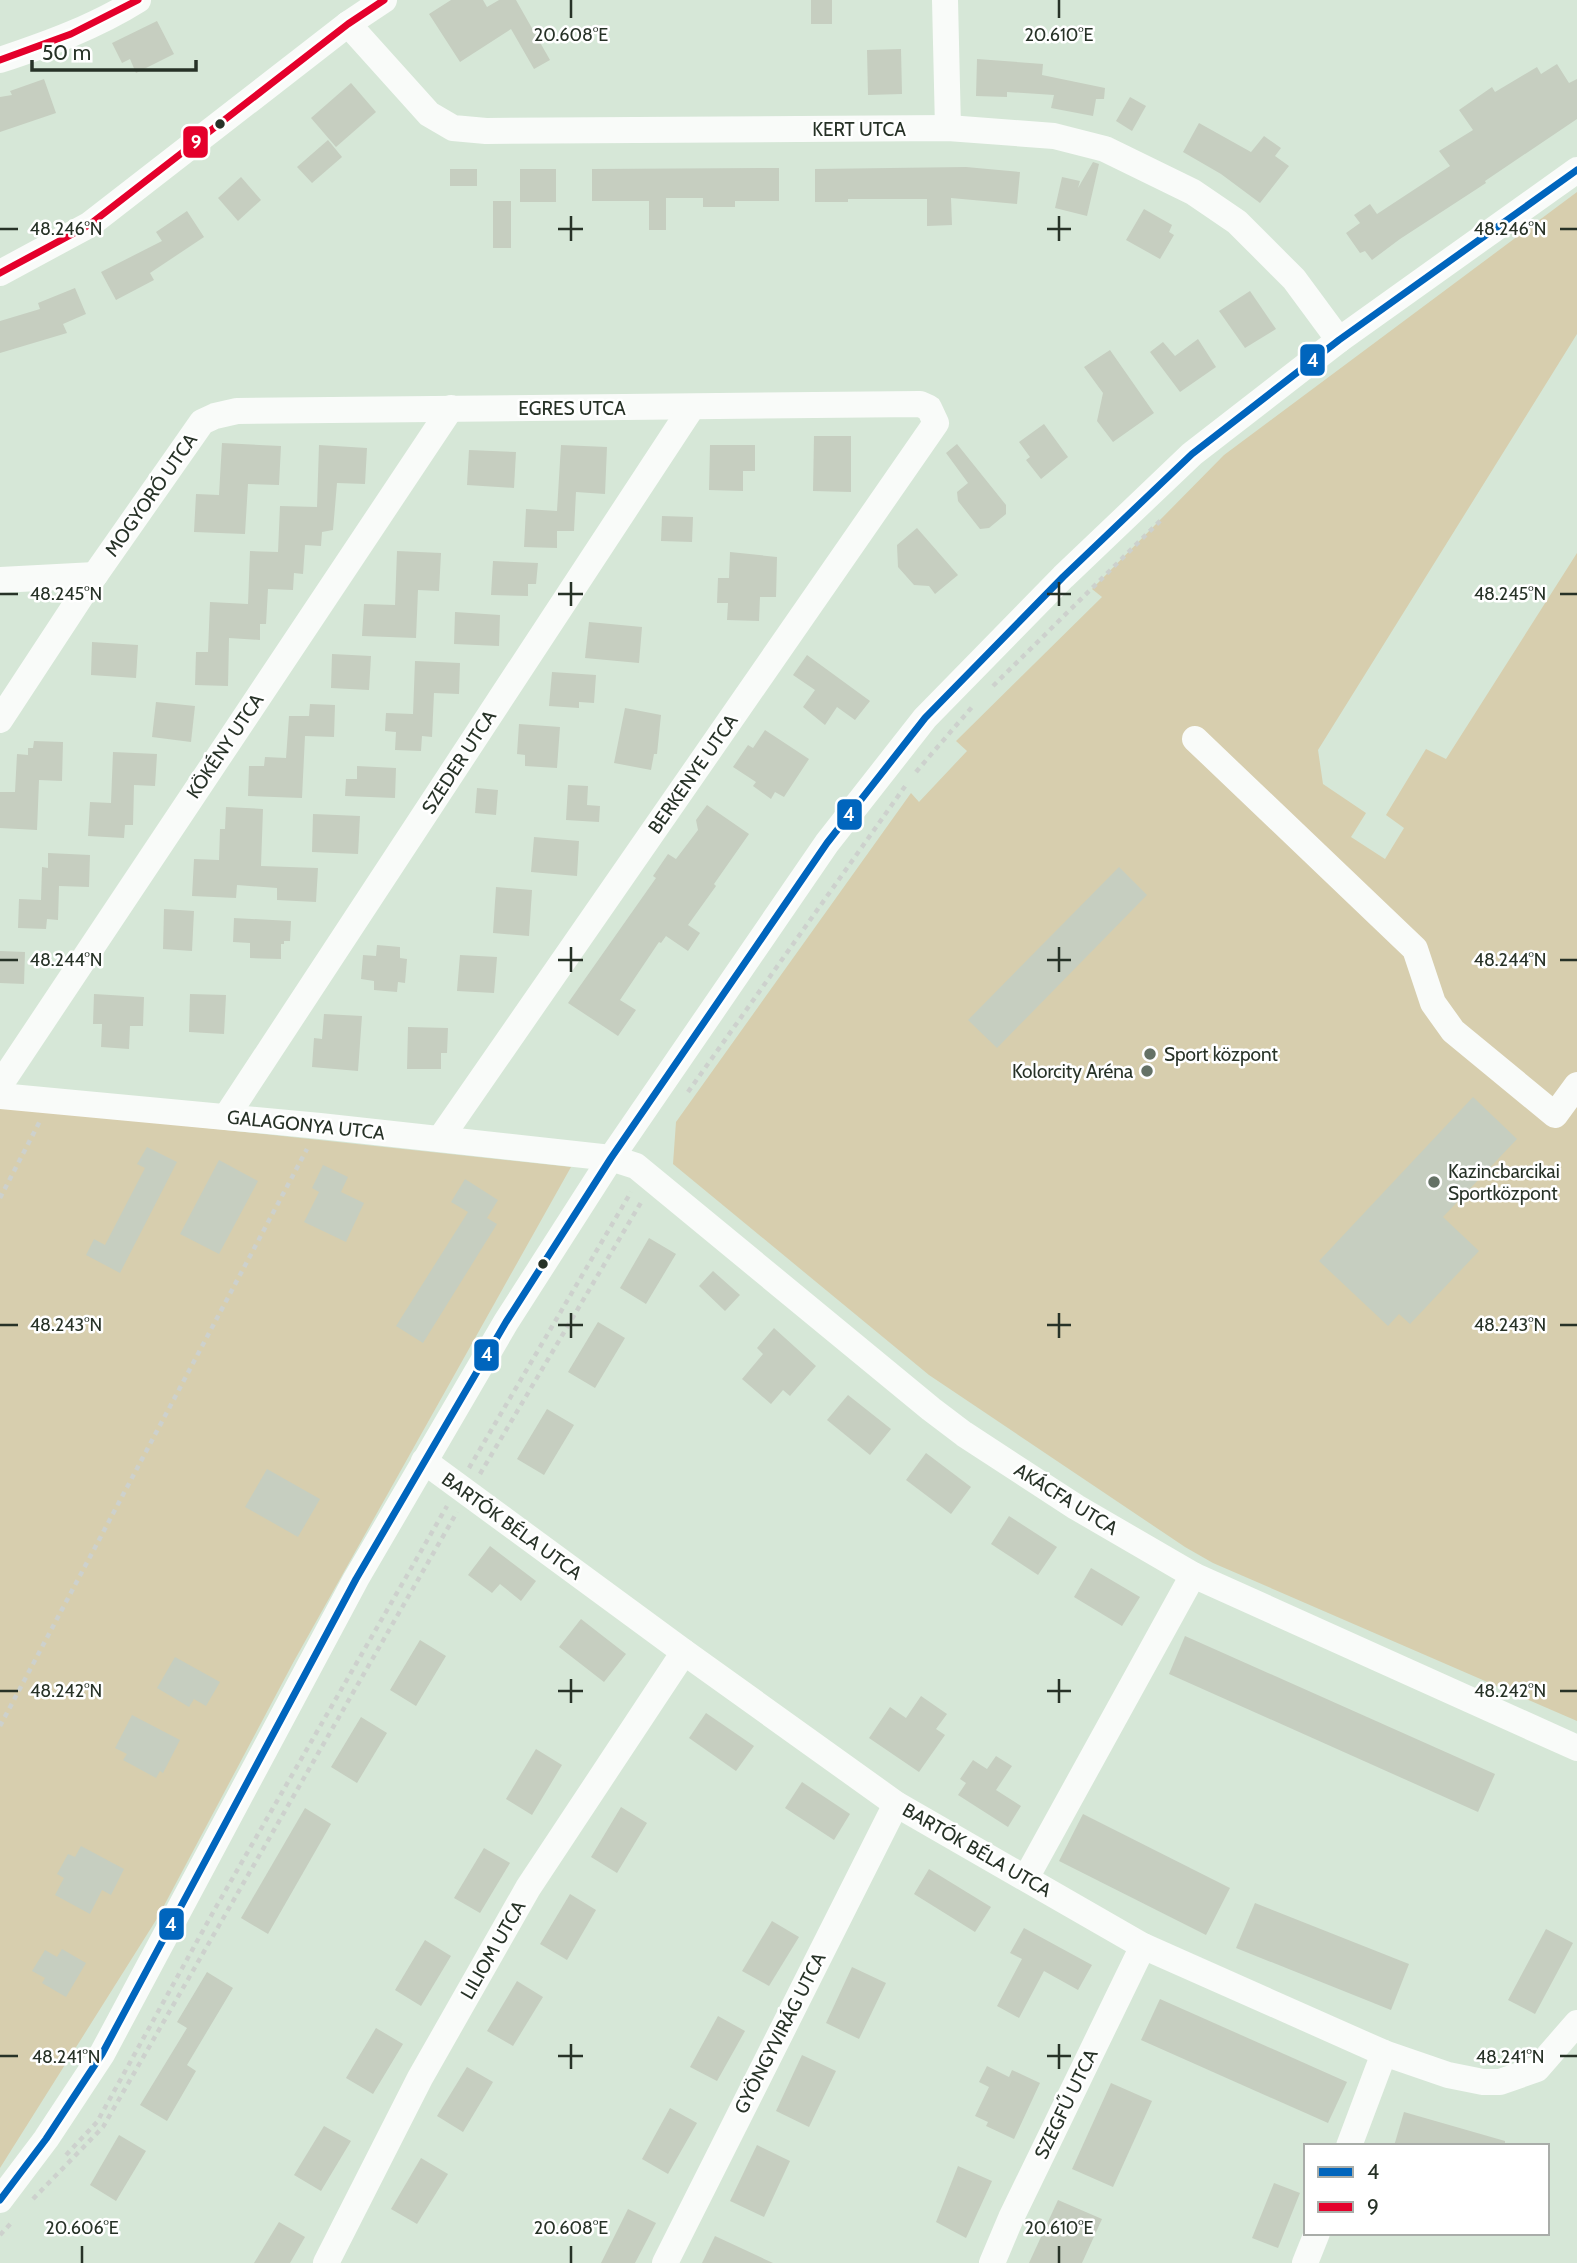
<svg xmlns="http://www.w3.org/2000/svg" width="1577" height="2263" font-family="Cabin,sans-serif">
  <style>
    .green { fill: #d7ceae }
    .building { fill: #c6cec0 }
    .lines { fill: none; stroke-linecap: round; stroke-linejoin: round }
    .path { stroke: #cdd1cd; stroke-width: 4.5; stroke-dasharray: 5 5; stroke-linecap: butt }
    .minor { stroke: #f9fbf9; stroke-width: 26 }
    .bus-1-casing { stroke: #fff; stroke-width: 12 }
    .bus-2-casing { stroke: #fff; stroke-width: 12 }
    .bus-1 { stroke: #0065bd; stroke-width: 7 }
    .bus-2 { stroke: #e4002b; stroke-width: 7 }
    .ticks { fill: none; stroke: #273227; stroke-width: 2.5 }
    .bus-dot { fill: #273227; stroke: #fff; stroke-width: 2.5 }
    .poi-dot { fill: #647165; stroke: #fff; stroke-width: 2.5 }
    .labels { text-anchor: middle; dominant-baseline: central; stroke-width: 5; stroke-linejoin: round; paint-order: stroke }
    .street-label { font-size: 19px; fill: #273227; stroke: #fff }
    .poi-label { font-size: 19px; fill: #273227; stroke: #fff; text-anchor: start }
    .ticks-label { font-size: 18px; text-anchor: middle; fill: #273227; stroke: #fff; stroke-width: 5; stroke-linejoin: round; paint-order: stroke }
    .line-badge { stroke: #fff; stroke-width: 2.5 }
    .badge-label { font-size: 19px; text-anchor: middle; font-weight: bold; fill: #fff }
  </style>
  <rect width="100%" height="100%" fill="#d6e7d7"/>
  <g class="green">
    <polygon points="1577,192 1577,334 1318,750 1323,784 1366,813 1351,837 1385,859 1404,828 1386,815 1426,749 1446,759 1577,553 1577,1721 1213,1563 1185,1547 929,1375 673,1164 676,1122 911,793 919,802 967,751 956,741 1102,597 1092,589 1224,455"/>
    <polygon points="0,1108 104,1117 571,1167 294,1661 158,1917 0,2168"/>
  </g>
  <g class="building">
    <polygon points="451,0 483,0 487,7 499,0 516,0 550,60 534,69 511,29 460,62 429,14"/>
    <rect x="811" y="0" width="21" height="24"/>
    <polygon points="157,21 174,54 136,73 130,59 122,63 112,43"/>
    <polygon points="901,49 902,94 868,95 867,50"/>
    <polygon points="977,59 1043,64 1042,75 1105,88 1104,99 1096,99 1093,116 1051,108 1054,95 1007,92 1007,97 976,96"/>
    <polygon points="1557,64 1569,83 1577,79 1577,119 1485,181 1486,183 1400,239 1372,260 1365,251 1360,253 1346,233 1360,223 1354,215 1370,204 1377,214 1450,166 1439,151 1473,130 1459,110 1492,87 1495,92 1537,67 1541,74"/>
    <polygon points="44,79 56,113 0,132 0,97 12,95 10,91"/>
    <polygon points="351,83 376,112 336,147 311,118"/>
    <polygon points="1130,97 1146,106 1132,131 1116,121"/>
    <polygon points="1199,123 1251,152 1264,136 1281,148 1275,156 1289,166 1260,203 1221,174 1183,152"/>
    <polygon points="328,140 342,157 312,183 297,167"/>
    <polygon points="1093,162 1099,164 1087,216 1055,208 1062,177 1080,181 1078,188"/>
    <polygon points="966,167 1020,172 1017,204 951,198 952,225 927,226 927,199 848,199 848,202 815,202 815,169"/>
    <polygon points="761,168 779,168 779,201 735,201 735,207 703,207 703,198 666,198 666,230 649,230 649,201 592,201 592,169"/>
    <rect x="450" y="169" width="27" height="17"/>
    <rect x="520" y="169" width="36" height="33"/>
    <polygon points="241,177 261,200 238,221 218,198"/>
    <rect x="493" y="201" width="18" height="47"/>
    <polygon points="1144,209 1172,225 1169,232 1174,235 1160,259 1126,240"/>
    <polygon points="187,211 204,237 150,273 154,280 116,300 101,272 162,241 156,232"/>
    <polygon points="75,288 86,314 63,324 67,333 0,353 0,321 40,309 38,303"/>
    <polygon points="1250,291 1276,329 1245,348 1219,311"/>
    <polygon points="1198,339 1216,367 1180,392 1150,352 1163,342 1175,356"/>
    <polygon points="1110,350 1154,413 1113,442 1097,421 1103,393 1084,367"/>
    <polygon points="1044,424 1068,457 1041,479 1026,460 1030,457 1019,442"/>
    <polygon points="814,436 851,436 851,492 813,491"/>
    <polygon points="222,443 281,446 279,485 248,484 245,534 194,532 196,494 219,495"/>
    <polygon points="957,444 1006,505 1006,514 989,528 980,529 958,501 957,492 968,483 946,453"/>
    <polygon points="319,445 367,448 365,484 337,483 333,530 322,532 321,546 305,545 303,574 294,573 293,590 268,589 266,624 260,624 260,640 229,638 228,686 195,685 196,652 208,652 210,602 248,604 250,551 278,552 280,506 317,507"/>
    <polygon points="561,445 607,447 605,494 576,492 574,531 557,531 557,548 524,547 526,509 557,511"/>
    <polygon points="710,445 755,445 755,471 743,471 743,491 709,490"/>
    <polygon points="469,450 516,452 514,488 467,485"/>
    <polygon points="662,516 693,517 692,542 661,541"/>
    <polygon points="917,528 958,575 935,594 929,586 914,585 898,567 897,545"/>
    <polygon points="397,551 441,553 439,591 418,590 416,638 362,636 364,604 395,605"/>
    <polygon points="730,552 777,557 776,597 760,597 759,621 727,620 728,603 717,603 718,578 729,578"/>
    <polygon points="493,561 538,563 536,584 528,584 528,596 491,595"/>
    <polygon points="455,612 500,615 499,646 454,644"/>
    <polygon points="589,622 642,627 639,663 585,658"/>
    <polygon points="92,642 138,645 136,678 91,675"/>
    <polygon points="332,654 371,656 369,690 331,688"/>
    <polygon points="807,655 870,701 855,720 837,707 825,725 803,707 815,690 793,675"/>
    <polygon points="415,661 460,663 459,694 434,693 432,737 422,736 421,751 395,750 396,732 385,731 386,713 413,714"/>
    <polygon points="552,672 596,675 594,703 579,702 579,708 549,706"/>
    <polygon points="156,702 195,706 191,742 152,737"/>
    <polygon points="310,704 335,705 334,737 305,736 302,798 248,796 249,766 264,766 265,757 286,758 289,716 309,716"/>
    <polygon points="625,708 661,715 657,754 654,754 651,770 614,763"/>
    <polygon points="519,724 560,727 557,768 525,766 525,755 517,754"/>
    <polygon points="765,730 809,759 784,797 775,792 771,799 753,786 756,782 733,767 748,745 753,748"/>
    <polygon points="34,741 63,742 62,781 39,780 37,830 0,828 0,792 15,792 17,754 28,755 28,748 33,748"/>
    <polygon points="113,752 157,754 155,786 134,785 133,825 125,825 124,838 88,836 90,802 111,803"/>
    <polygon points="357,766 396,768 395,798 345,796 346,779 357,779"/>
    <polygon points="568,785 588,786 587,805 600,806 599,822 566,820"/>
    <polygon points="477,788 498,790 496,815 475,813"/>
    <polygon points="707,805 749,834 714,884 716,886 688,925 700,933 688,951 666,936 661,943 659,942 620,1000 636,1010 618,1036 568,1003 656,878 653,876 668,854 676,859 698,830 696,820"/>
    <polygon points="226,807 263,809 261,866 318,868 316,902 277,900 277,888 237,885 236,898 192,896 194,859 219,860 220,829 225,829"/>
    <polygon points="313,814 360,816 358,854 312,852"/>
    <polygon points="534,837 579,841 577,876 531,872"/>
    <polygon points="48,853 90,855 89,887 59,886 58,920 47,919 46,929 18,928 19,899 41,900 42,867 48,868"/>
    <polygon points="1119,867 1147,895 997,1048 968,1020"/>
    <polygon points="496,887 532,890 529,936 493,933"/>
    <polygon points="164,909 194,911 192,951 163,949"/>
    <polygon points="234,918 291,921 290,941 284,941 284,944 281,944 281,959 250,958 250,943 233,942"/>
    <polygon points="377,945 400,947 400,958 407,959 405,983 398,982 397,992 374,990 374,981 361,979 363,955 376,956"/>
    <polygon points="0,951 25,952 24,984 0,983"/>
    <polygon points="460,955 497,957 494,993 457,991"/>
    <polygon points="94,994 144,997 143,1026 130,1026 129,1049 101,1047 102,1024 93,1024"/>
    <polygon points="190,994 226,995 224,1034 189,1032"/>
    <polygon points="324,1014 362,1016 358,1071 312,1067 314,1038 322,1039"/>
    <polygon points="408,1027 448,1028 447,1053 441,1053 441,1069 407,1069"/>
    <polygon points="1473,1097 1517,1139 1443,1217 1479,1251 1410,1324 1399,1314 1388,1326 1319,1261"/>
    <polygon points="147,1147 177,1162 120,1273 86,1255 94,1239 105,1245 145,1168 137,1164"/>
    <polygon points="219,1160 258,1181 219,1254 180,1234"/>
    <polygon points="323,1165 348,1177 341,1192 364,1203 346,1242 304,1222 319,1192 312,1188"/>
    <polygon points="465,1179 498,1200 487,1218 497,1224 423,1343 396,1326 468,1212 451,1202"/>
    <polygon points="649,1238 676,1254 646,1304 620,1288"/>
    <polygon points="713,1271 740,1295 725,1311 699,1286"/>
    <polygon points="598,1322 625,1338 595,1388 568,1372"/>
    <polygon points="774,1328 816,1366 790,1396 783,1390 771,1404 742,1379 763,1354 757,1348"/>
    <polygon points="848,1395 891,1429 870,1455 827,1420"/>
    <polygon points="547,1409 574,1425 544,1475 517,1459"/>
    <polygon points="926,1453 971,1487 951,1514 906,1480"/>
    <polygon points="267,1469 320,1499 298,1537 245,1507"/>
    <polygon points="1009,1516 1057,1547 1038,1575 991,1544"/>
    <polygon points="490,1546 536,1581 521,1601 500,1584 492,1593 468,1575"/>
    <polygon points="1091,1568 1140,1597 1122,1626 1074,1597"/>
    <polygon points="581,1619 626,1654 604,1682 559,1647"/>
    <polygon points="1185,1636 1495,1774 1478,1812 1169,1674"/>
    <polygon points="420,1640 446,1656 416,1706 390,1690"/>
    <polygon points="175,1657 220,1682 206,1706 194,1699 189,1707 157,1688"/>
    <polygon points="921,1696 947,1714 936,1729 945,1735 919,1772 869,1738 890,1707 906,1718"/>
    <polygon points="706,1713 754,1746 736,1771 689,1738"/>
    <polygon points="132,1715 180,1740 163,1773 160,1771 156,1778 123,1760 127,1754 115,1748"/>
    <polygon points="361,1717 387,1733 357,1783 331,1767"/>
    <polygon points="536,1749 562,1765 532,1815 506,1799"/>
    <polygon points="996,1756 1012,1766 996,1790 1021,1806 1008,1827 958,1795 966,1783 960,1779 973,1760 987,1769"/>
    <polygon points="802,1782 850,1814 834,1840 785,1808"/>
    <polygon points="621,1807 647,1823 617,1873 591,1857"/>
    <polygon points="305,1808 331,1824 268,1934 241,1918"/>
    <polygon points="1083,1814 1230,1888 1206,1935 1059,1861"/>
    <polygon points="81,1846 124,1869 111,1895 102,1890 90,1914 55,1895 64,1878 57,1874 68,1854 75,1857"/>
    <polygon points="484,1848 510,1863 480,1913 454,1898"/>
    <polygon points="929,1869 991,1907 975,1932 914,1894"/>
    <polygon points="570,1894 596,1910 567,1960 540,1944"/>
    <polygon points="1255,1903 1409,1964 1391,2010 1236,1948"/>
    <polygon points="772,1921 799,1937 769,1986 742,1971"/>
    <polygon points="1024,1928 1092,1965 1078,1990 1044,1971 1019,2018 997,2006 1022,1959 1010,1953"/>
    <polygon points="1546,1929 1573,1943 1535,2014 1508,2000"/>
    <polygon points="425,1940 451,1956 421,2006 395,1990"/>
    <polygon points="62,1949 86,1963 66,1997 42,1983 45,1978 32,1971 45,1950 57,1957"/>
    <polygon points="852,1967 886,1983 859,2039 826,2023"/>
    <polygon points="207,1972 233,1988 187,2065 196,2071 167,2121 140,2105 187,2028 177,2022"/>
    <polygon points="517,1981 543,1997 513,2046 487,2031"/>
    <polygon points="1160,1999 1347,2082 1328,2123 1141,2040"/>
    <polygon points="718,2016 745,2031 717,2081 690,2067"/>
    <polygon points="376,2028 403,2044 373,2094 346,2078"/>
    <polygon points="802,2055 836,2071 809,2127 776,2111"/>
    <polygon points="987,2066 1009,2077 1012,2070 1040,2083 1014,2139 986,2126 988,2122 975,2116 989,2087 979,2082"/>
    <polygon points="467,2067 493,2082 463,2132 437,2116"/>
    <polygon points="1111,2083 1152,2101 1113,2187 1072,2169"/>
    <polygon points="670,2108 697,2123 668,2174 642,2159"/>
    <polygon points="1404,2112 1505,2141 1505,2146 1394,2146"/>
    <polygon points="324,2126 351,2141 321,2191 294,2175"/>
    <polygon points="119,2135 146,2151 116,2201 90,2185"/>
    <polygon points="757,2145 790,2161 764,2217 730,2201"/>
    <polygon points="421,2158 448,2174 417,2224 391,2209"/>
    <polygon points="958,2166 992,2181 966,2238 936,2222"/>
    <polygon points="1274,2183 1300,2193 1278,2248 1252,2238"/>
    <polygon points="1058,2200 1102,2219 1082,2263 1029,2263"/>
    <polygon points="628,2209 656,2223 635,2263 601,2263"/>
    <polygon points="279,2222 305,2237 290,2263 254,2263"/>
    <polygon points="715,2236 773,2263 702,2263"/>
  </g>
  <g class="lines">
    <g class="path">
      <polyline points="993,686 1163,518"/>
      <polyline points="916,772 972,707"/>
      <polyline points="688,1092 906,785"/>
      <polyline points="0,1198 40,1121"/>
      <polyline points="469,1468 631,1192"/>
      <polyline points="480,1474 643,1199"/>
      <polyline points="0,1726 307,1149"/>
      <polyline points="66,2155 97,2122 216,1907 447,1506"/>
      <polyline points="33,2199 103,2127 457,1512"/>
      <polyline points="0,2235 13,2221"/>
    </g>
    <g class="minor">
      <polyline points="945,0 948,128"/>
      <polyline points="348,24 429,114 453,128 486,131 948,128 1054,136 1105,149 1193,192 1237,222 1294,279 1339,340"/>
      <path d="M0,60C48,44 95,27 138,0"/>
      <polyline points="0,273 89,225 348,24 384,0"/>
      <polyline points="0,580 95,575"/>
      <polyline points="0,720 95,575 202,422 215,416 237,411 920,404 929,408 936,423 440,1139"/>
      <polyline points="1195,739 1415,949 1433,1003 1453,1031 1555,1115 1577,1085"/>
      <polyline points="0,1085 451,408"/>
      <polyline points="0,1096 320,1126 611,1158 636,1166 931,1409 964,1434 1076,1507 1193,1575 1577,1748"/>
      <polyline points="226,1117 692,407"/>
      <polyline points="424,1461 684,1652 896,1804 1143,1946 1384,2053 1448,2075 1483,2082 1500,2082 1537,2069 1577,2023"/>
      <polyline points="1026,1878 1193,1575"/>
      <polyline points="1349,2146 1384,2053"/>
      <polyline points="0,2200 46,2139 102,2054 356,1579 506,1322 611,1158 827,843 925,718 1063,577 1192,454 1339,340 1577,170"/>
      <polyline points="326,2263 420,2078 528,1888 684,1652"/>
      <polyline points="665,2263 896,1804"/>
      <polyline points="992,2263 1011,2218 1143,1946"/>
      <polyline points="1305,2263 1317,2233"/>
    </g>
    <defs>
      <polyline id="bus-1" points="0,2200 46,2139 102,2054 356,1579 506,1322 611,1158 827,843 925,718 1063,577 1192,454 1339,340 1577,170"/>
      <g id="bus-2">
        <polyline points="0,60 71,34 138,0"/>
        <polyline points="0,273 89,225 348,24 384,0"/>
      </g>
    </defs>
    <use href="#bus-1" class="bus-1-casing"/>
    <use href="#bus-2" class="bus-2-casing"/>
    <use href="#bus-1" class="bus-1"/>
    <use href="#bus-2" class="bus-2"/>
  </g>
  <path class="ticks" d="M571,0V18M1059,0V18M571,216V241M1059,216V241M0,229H18M558,229H583M1047,229H1071M1560,229H1577M571,582V606M1059,582V606M0,594H18M558,594H583M1047,594H1071M1560,594H1577M571,947V972M1059,947V972M0,960H18M558,960H583M1047,960H1071M1560,960H1577M571,1313V1338M1059,1313V1338M0,1325H18M558,1325H583M1047,1325H1071M1560,1325H1577M571,1679V1703M1059,1679V1703M0,1691H18M558,1691H583M1047,1691H1071M1560,1691H1577M571,2044V2069M1059,2044V2069M0,2056H18M558,2056H583M1047,2056H1071M1560,2056H1577M82,2246V2263M571,2246V2263M1059,2246V2263"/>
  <g class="bus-dot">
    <circle cx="220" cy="124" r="6"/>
    <circle cx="543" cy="1264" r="6"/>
  </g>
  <g class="poi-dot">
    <circle cx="1150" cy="1054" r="7"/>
    <circle cx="1147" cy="1071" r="7"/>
    <circle cx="1434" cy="1182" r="7"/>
  </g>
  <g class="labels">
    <g class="street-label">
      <text x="859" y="129">KERT UTCA</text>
      <text x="572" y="408">EGRES UTCA</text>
      <text transform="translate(151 495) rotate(-55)">MOGYORÓ UTCA</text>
      <text transform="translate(225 746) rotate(-56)">KÖKÉNY UTCA</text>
      <text transform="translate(459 762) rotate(-57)">SZEDER UTCA</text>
      <text transform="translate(693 774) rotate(-55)">BERKENYE UTCA</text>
      <text transform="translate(306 1125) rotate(6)">GALAGONYA UTCA</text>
      <text transform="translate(1066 1499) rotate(32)">AKÁCFA UTCA</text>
      <text transform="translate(512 1526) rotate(36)">BARTÓK BÉLA UTCA</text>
      <text transform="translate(977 1850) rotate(30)">BARTÓK BÉLA UTCA</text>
      <text transform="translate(493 1950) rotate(-60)">LILIOM UTCA</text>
      <text transform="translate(780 2033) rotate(-63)">GYÖNGYVIRÁG UTCA</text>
      <text transform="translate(1066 2104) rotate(-64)">SZEGFŰ UTCA</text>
    </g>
    <g class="poi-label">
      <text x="1164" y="1054">Sport központ</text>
      <text x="1133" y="1071" text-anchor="end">Kolorcity Aréna</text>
      <text x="1448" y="1171">Kazincbarcikai<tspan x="1448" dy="22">Sportközpont</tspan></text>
    </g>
  </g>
  <g class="ticks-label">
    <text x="571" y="41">20.608°E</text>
    <text x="1059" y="41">20.610°E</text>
    <text x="66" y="235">48.246°N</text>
    <text x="1510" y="235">48.246°N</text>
    <text x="66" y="600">48.245°N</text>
    <text x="1510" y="600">48.245°N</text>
    <text x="66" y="966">48.244°N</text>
    <text x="1510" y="966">48.244°N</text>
    <text x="66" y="1331">48.243°N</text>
    <text x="1510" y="1331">48.243°N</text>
    <text x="66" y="1697">48.242°N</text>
    <text x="1510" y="1697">48.242°N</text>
    <text x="66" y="2063">48.241°N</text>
    <text x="1510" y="2063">48.241°N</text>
    <text x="82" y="2234">20.606°E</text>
    <text x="571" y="2234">20.608°E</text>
    <text x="1059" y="2234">20.610°E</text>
  </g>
  <g class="line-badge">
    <rect x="182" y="125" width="27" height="34" rx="7" fill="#e4002b"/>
    <rect x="1299" y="343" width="27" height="34" rx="7" fill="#0065bd"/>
    <rect x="836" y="798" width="27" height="33" rx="7" fill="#0065bd"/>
    <rect x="473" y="1338" width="27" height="34" rx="7" fill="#0065bd"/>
    <rect x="158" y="1907" width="27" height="34" rx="7" fill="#0065bd"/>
  </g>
  <g class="badge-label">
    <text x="196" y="149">9</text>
    <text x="1313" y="367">4</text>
    <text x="849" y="821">4</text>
    <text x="487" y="1361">4</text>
    <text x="171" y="1931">4</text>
  </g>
  <rect x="1304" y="2144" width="245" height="91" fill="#ffffff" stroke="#a9ada9" stroke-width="2"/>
  <rect x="1318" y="2167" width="35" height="10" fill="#0065bd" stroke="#a9ada9" stroke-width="2"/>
  <text x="1367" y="2179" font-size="21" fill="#273227">4</text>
  <rect x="1318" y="2202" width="35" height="10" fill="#e4002b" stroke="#a9ada9" stroke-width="2"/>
  <text x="1367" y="2214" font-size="21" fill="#273227">9</text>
  <path d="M32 60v10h164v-10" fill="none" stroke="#273227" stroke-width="3.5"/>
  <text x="42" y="60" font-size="21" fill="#273227" stroke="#ffffff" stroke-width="5" paint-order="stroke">50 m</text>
</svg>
